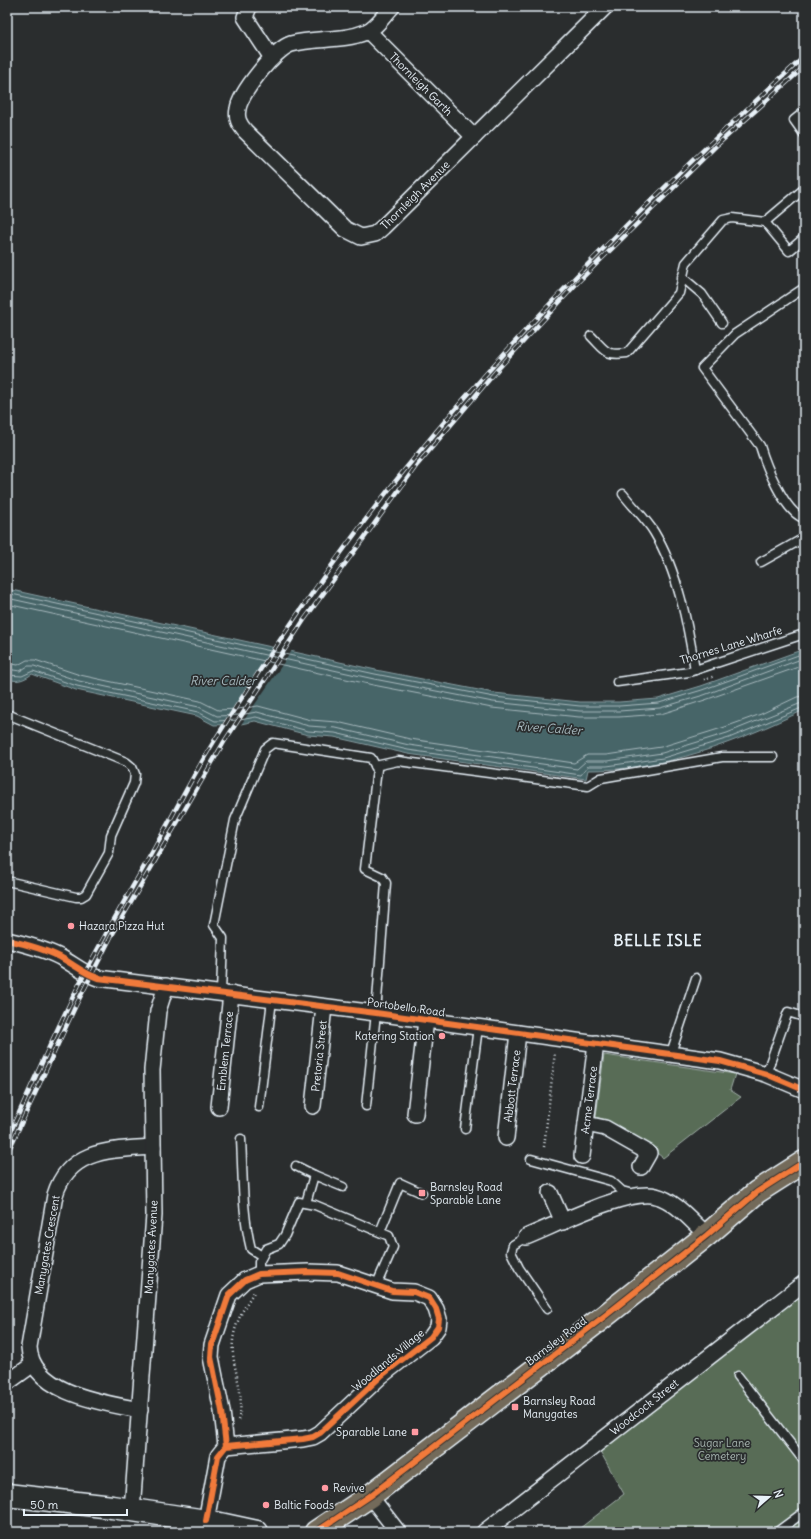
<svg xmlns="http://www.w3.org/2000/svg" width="811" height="1539" font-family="Delius,sans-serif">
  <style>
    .green { fill: #586c57; stroke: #a0aea8 }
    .water { fill: #476568; stroke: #879da2 }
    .pier { fill: #2a2d2e }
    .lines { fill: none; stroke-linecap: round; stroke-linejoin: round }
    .shore { stroke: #a8b9be; stroke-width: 1 }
    .lane-casing { stroke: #e8f1f8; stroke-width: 11 }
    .street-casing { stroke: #e8f1f8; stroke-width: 18 }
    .secondary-casing { stroke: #e8f1f8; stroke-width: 25 }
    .primary-casing { stroke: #e8f1f8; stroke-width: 25 }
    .path { stroke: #e8f1f8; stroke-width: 2.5; stroke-dasharray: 1 3; stroke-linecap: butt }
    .lane { stroke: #2a2d2e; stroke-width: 8 }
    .street { stroke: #2a2d2e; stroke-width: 15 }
    .secondary { stroke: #2a2d2e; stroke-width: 22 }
    .primary { stroke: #736b5a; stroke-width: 22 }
    .rail-casing { stroke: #e8f1f8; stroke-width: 4.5 }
    .rail { stroke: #2a2d2e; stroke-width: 3; stroke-dasharray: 9; stroke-linecap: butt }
    .cycleway-casing { stroke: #2a2d2e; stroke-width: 8 }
    .cycleway { stroke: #f17a3a; stroke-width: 6 }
    .poi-dot { fill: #ff9aa2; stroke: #2a2d2e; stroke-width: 1.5 }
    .labels { text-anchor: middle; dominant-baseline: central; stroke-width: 3.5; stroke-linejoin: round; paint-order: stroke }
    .street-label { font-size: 11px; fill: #e8f1f8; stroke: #2a2d2e }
    .poi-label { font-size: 11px; fill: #e8f1f8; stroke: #2a2d2e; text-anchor: start }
    .park-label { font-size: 11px; fill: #a7b5b0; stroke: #2a2d2e }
    .water-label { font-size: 12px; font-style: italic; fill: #a8b9be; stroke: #2a2d2e }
    .district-label { font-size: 15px; font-weight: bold; letter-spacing: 1px; fill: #e8f1f8; stroke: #2a2d2e }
  </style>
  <rect width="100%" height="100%" fill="#2a2d2e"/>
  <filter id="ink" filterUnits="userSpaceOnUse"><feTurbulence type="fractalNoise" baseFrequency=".025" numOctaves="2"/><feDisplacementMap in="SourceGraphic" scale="8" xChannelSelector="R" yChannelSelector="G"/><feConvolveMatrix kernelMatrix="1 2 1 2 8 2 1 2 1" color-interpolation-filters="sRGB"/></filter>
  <g filter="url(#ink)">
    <g class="green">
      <path d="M604,1055L735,1074L730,1090L741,1097L663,1158C643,1141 622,1125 596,1117Z"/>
      <polygon points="804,1283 804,1532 575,1532 624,1494 596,1444"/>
    </g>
    <path class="water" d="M7,589L376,670L494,693L580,702H619L658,699L701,686L804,649V710C737,742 663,771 588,770L586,779L408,754L334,737L308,735L255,721L241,724L214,725L197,716L76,690L32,674C24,680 16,683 7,678Z"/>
    <polygon class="pier" points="275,645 293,649 240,726 220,727"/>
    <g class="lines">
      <g class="shore">
        <polyline points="7,593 375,674 494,697 580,706 619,706 659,703 702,690 804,653"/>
        <polyline points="7,598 374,679 493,702 580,711 619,711 660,708 704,695 804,658"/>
        <polyline points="7,604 373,685 492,708 579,717 619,717 661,714 705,700 804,665"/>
        <polyline points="7,663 18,665 27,660 35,660 80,675 200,701 218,710 238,709 258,706 311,720 337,722 410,739 574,763 587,755 606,755 661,747 725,727 761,714 797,697 804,696"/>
        <polyline points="7,669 20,671 28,666 34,666 79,681 199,707 217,716 239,715 257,712 309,726 336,728 409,745 577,769 586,761 607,761 662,753 727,733 804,702"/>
        <polyline points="7,675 22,676 33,671 77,686 198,712 215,721 240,720 256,717 308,731 335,733 408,750 581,775 588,766 607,766 663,758 729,738 804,707"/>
      </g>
      <defs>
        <g id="lane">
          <polyline points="804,112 794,120 804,134"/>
          <polyline points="765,222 804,189"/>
          <polyline points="682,277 702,294 722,323"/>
          <path d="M804,288L735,334L702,368L760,446C765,463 785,514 804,518"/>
          <path d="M591,336C606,351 605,356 627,353L679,293L686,263L723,220L732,218L765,222L789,251L804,238"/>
          <path d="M623,494C633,507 646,519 654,532C678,572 688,625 695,670"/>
          <polyline points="761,562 804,538"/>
          <polyline points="617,682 689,672 804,634"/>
          <polyline points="7,714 126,762 132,767 135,774 134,783 111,835 109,853 86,894 81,897 76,897 7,881"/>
          <polyline points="375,766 398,761 588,786 601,778 722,757 773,757"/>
          <polyline points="221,993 223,938 214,925 235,820 265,749 273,743 371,758 377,769 365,869 382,877 386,883 376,1013 366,1106"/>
          <polyline points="671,1053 696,978"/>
          <polyline points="766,1074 788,1012 804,1017"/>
          <polyline points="259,1107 272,1000"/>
          <polyline points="465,1129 478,1027"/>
          <path d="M241,1139C243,1176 242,1213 251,1249L262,1256"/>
          <polyline points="531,1159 611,1181 622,1191 633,1194"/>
          <polyline points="296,1166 314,1175"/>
          <polyline points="306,1203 314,1175 343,1187"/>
          <polyline points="380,1232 400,1183 422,1193"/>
          <polyline points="526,1237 513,1245 511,1252 519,1268 547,1309"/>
          <polyline points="259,1274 259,1262 266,1249 279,1244 285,1235 299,1202 315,1205 389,1236 393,1247 376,1286"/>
          <polyline points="738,1376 804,1461"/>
          <polyline points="777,1532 804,1512"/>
        </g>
        <g id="street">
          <polyline points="249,7 245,17 272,58"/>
          <path d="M392,7C385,14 376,28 366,32C342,42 315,37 291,44C275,49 240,93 238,109C236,118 239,124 245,131L345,229L361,237L375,234L383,227L605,7"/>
          <polyline points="368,31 474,137"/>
          <path d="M7,940C25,944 44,949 60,957C73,964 84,974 98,978L376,1013L720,1061L766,1074L804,1090"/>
          <polyline points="313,1106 324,1007"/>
          <polyline points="219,1107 231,994"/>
          <polyline points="415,1114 426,1020"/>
          <polyline points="586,1124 605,1128 649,1153 641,1167"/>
          <polyline points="506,1138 518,1033"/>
          <polyline points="582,1156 596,1043"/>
          <polyline points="550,1193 563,1222"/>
          <path d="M526,1237C556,1225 628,1188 656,1196C676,1201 692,1222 707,1235"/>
          <polyline points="7,1383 32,1365"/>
          <path d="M140,1410C104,1403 31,1393 29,1347L55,1195C69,1148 113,1150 153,1147"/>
          <polyline points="370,1496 398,1532"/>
          <polyline points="132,1510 154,1215 152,1070 158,1011 166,986"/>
          <polyline points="206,1521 218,1456 226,1446 303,1439 313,1437 320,1433 381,1376 431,1337 438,1327 439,1319 436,1309 429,1298 414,1292 392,1291 338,1273 308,1272 259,1274 245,1280 229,1295 212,1345 211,1357 222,1411 226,1446"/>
          <polyline points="484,1532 804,1283"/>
        </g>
        <polyline id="secondary" points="7,1495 112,1507 206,1521 257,1532"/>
        <polyline id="primary" points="316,1532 370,1496 606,1315 707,1235 757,1192 804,1162"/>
      </defs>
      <use href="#lane" class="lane-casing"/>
      <use href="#street" class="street-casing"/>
      <use href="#secondary" class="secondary-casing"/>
      <use href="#primary" class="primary-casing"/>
      <g class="path">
        <polyline points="704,680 715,676"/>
        <polyline points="544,1147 555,1052"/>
        <path d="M238,1420C247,1393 230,1366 233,1340C235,1323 244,1307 254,1292"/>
      </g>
      <use href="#lane" class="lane"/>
      <use href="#street" class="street"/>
      <use href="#secondary" class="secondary"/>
      <use href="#primary" class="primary"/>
      <defs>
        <g id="rail">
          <path d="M7,1139C28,1094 48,1048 70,1003C95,950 126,899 155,847C176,810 195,771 218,735C277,642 341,547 411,462C530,316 664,183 804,57"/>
          <polyline points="7,1154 76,1005 112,935 224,742 304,620 364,538 417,465 498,369 578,282 717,145 804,67"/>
        </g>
      </defs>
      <use href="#rail" class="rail-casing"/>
      <use href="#rail" class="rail"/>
      <defs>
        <g id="cycleway">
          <path d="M7,940C25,944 44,949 60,957C73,964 84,974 98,978L376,1013L720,1061L766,1074L804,1090"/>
          <polyline points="206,1521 218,1456 226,1446 303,1439 313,1437 320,1433 381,1376 431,1337 438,1327 439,1319 436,1309 429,1298 414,1292 392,1291 338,1273 308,1272 259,1274 245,1280 229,1295 212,1345 211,1357 222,1411 226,1446"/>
          <polyline points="316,1532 370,1496 606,1315 707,1235 757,1192 804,1162"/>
        </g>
      </defs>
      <use href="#cycleway" class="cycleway-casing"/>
      <use href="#cycleway" class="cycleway"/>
    </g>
  </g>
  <g class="poi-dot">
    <circle cx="71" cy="926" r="4"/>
    <circle cx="442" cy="1036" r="4"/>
    <rect x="418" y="1189" width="8" height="8" rx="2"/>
    <rect x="511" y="1403" width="8" height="8" rx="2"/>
    <rect x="411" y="1428" width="8" height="8" rx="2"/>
    <circle cx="325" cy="1488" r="4"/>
    <circle cx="266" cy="1505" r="4"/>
  </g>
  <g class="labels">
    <g class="street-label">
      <text transform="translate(421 84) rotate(45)">Thornleigh Garth</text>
      <text transform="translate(415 195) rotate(-45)">Thornleigh Avenue</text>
      <text transform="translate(731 645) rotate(-17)">Thornes Lane Wharfe</text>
      <text transform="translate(406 1007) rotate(8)">Portobello Road</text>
      <text transform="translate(225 1051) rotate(-84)">Emblem Terrace</text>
      <text transform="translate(319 1056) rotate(-84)">Pretoria Street</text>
      <text transform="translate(512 1086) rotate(-83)">Abbott Terrace</text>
      <text transform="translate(589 1100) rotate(-83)">Acme Terrace</text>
      <text transform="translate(47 1245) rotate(-80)">Manygates Crescent</text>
      <text transform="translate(151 1247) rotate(-87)">Manygates Avenue</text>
      <text transform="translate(556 1341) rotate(-37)">Barnsley Road</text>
      <text transform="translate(388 1360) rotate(-40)">Woodlands Village</text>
      <text transform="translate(644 1407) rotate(-38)">Woodcock Street</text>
    </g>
    <g class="poi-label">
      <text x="79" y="926">Hazara Pizza Hut</text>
      <text x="434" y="1036" text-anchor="end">Katering Station</text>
      <text x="430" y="1187">Barnsley Road<tspan x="430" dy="13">Sparable Lane</tspan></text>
      <text x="523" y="1401">Barnsley Road<tspan x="523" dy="13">Manygates</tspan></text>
      <text x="407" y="1432" text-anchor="end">Sparable Lane</text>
      <text x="333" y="1488">Revive</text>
      <text x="274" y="1505">Baltic Foods</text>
    </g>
    <g class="park-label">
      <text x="722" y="1443">Sugar Lane<tspan x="722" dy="13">Cemetery</tspan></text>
    </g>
    <g class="water-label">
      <text x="223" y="680">River Calder</text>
      <text transform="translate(549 728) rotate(4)">River Calder</text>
    </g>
    <g class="district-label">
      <text x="658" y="940">BELLE ISLE</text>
    </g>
  </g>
  <rect width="811" height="1539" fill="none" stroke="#2a2d2e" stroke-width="24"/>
  <rect x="12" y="12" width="787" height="1515" fill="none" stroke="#e8f1f8" stroke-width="1.5" filter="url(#ink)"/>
  <g transform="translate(769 1497) rotate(70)" stroke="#2a2d2e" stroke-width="3" paint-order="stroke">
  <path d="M0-3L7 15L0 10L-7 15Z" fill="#e8f1f8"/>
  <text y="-6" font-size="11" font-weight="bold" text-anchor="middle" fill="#e8f1f8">N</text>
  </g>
  <path d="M24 1509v6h103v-6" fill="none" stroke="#e8f1f8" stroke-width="2"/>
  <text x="30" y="1509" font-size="12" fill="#e8f1f8" stroke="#2a2d2e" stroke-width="3" paint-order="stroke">50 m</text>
</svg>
